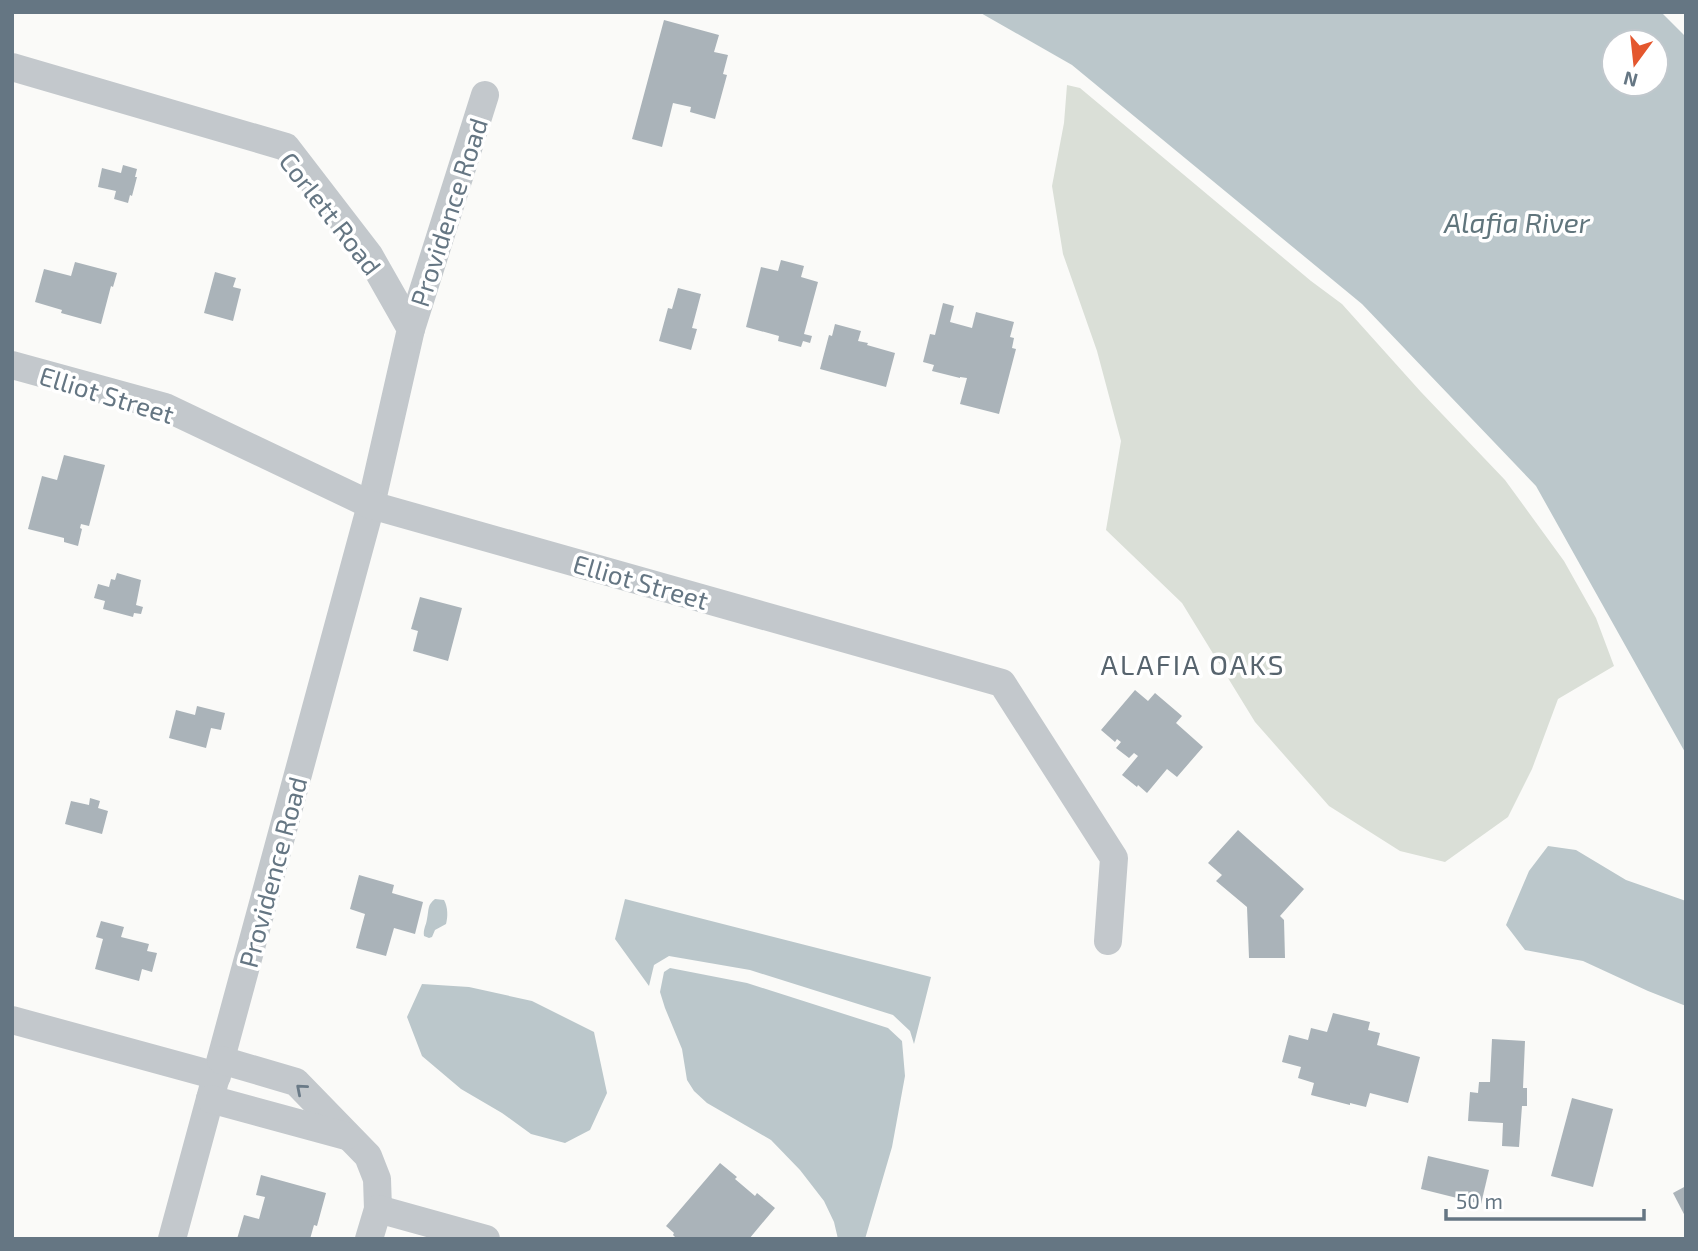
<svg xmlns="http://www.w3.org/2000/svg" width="1698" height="1251" font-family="'Exo 2',sans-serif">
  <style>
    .green { fill: #dadfd7 }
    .water { fill: #bbc7cb; fill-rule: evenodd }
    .building { fill: #aab3b9 }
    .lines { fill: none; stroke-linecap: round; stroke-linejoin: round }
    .street { stroke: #c3c8cc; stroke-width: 28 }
    .oneway { stroke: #6a7a87 }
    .labels { text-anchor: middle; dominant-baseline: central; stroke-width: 7; stroke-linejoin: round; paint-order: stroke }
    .street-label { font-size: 26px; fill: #657683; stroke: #fff }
    .water-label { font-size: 28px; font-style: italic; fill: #60757c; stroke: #fff }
    .neighbourhood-label { font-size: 28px; letter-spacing: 2px; fill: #57646e; stroke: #fff }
  </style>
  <rect width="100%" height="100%" fill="#fafaf8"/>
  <polygon class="green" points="1067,85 1080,88 1311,281 1342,304 1421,392 1505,480 1564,561 1596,618 1614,666 1558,699 1532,769 1508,817 1445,862 1400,851 1329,806 1255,722 1182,603 1106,530 1121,441 1097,351 1063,254 1052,186 1064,123"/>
  <g class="water">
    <path d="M979,12H1661L1686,37V754L1536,486L1362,304L1072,65ZM1614,42H1656V84H1614Z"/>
    <polygon points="1548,846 1576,850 1626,880 1686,901 1686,1006 1648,991 1583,961 1525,950 1506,925 1529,871"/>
    <path d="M435,899L444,900C448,907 448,917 446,924L435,930L432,937L429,938L424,936C423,929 426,926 427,919C429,910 427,905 435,899Z"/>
    <polygon points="625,899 931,977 914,1044 910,1031 893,1015 750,970 669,956 654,965 649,986 615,939"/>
    <polygon points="670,968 747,983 888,1028 902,1041 905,1076 892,1147 865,1239 838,1239 834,1222 824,1201 800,1170 771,1140 707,1103 694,1091 687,1080 682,1049 665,1008 660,992 664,972"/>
    <polygon points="422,984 469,987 532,1001 594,1032 607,1093 590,1130 565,1143 531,1134 502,1113 461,1089 422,1056 407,1017"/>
  </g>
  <g class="building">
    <polygon points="664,20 719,35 714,52 728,55 723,74 727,75 715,119 690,112 691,107 673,103 662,147 632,139"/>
    <polygon points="123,165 137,169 135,177 137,177 132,196 130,195 128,203 114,199 116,191 98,187 102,168 121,173"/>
    <polygon points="781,260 804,266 801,277 818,282 804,334 812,336 810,343 803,341 801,347 778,341 779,336 746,327 761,267 778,271"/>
    <polygon points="75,262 117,273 113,287 111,286 101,324 61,313 62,310 35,302 44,269 71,276"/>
    <polygon points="215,272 236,278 233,287 241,289 233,321 204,313"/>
    <polygon points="678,288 701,294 692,328 697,329 691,350 659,341 668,308 672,309"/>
    <polygon points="943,303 954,306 950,322 972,328 976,312 1014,322 1010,337 1014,338 1012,348 1016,349 999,414 960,404 967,378 960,377 960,378 932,371 934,365 923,362 930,334 935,335"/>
    <polygon points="835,324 861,331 858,341 868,343 867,345 895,353 886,387 820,369 829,335 832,336"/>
    <polygon points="64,455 105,465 89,526 81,524 80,528 82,529 78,546 64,542 64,538 28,529 42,476 57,480"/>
    <polygon points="117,573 141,580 136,605 143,607 141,614 134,613 133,617 103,609 105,601 94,598 98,584 109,587 111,579 115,580"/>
    <polygon points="420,597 462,608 448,661 413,651 418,631 411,629"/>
    <polygon points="1135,690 1148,701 1155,693 1182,716 1176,723 1203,747 1177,777 1167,769 1147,793 1138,785 1137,787 1122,775 1138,756 1134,753 1129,758 1116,748 1121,742 1117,739 1115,742 1101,730"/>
    <polygon points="197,706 225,713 221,730 211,728 206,748 169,738 176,710 195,715"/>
    <polygon points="90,798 100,801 98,808 108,811 102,834 65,824 71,801 89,805"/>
    <polygon points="1238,830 1304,889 1280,916 1284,920 1285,958 1249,958 1247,907 1216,881 1222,875 1208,863"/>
    <polygon points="359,875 394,885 392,893 423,902 415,934 394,928 386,956 356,948 365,914 350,909"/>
    <polygon points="101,921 124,927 121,937 149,944 147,951 157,953 152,972 142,969 139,981 95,969 103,939 96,937"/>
    <polygon points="1333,1013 1370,1022 1368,1030 1380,1033 1377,1045 1420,1057 1408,1103 1370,1093 1366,1107 1350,1103 1350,1105 1311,1095 1314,1083 1298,1078 1301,1067 1282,1062 1289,1035 1308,1040 1311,1028 1327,1032"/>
    <polygon points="1492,1039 1525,1041 1523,1088 1527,1088 1527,1106 1522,1106 1519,1147 1502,1146 1503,1123 1468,1121 1470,1092 1478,1093 1479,1082 1490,1082"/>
    <polygon points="1572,1098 1613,1109 1593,1187 1551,1176"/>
    <polygon points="1428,1156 1489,1170 1481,1204 1421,1189"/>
    <polygon points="720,1163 737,1177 735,1179 755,1196 757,1193 775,1208 749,1239 677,1239 673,1235 674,1233 666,1226"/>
    <polygon points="261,1175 326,1193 317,1226 314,1225 310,1239 237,1239 244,1215 259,1219 265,1197 256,1195"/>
    <polygon points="1686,1186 1686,1218 1673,1193"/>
  </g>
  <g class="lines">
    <g class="street">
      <polyline points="12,67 286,147 369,255 411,329 371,505 172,1239"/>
      <polyline points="411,329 485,95"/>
      <polyline points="12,365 165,407 371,505 1002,683 1114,858 1108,941"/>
      <polyline points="12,1020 217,1076"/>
      <polyline points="221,1060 296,1082 368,1156 377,1179 378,1209 369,1239"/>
      <polyline points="210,1099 346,1136"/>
      <polyline points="378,1209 486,1239"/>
    </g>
  </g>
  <defs><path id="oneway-chevron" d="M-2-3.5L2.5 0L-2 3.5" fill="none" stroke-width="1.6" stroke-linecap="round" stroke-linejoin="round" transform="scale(1.75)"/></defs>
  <use class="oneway" href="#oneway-chevron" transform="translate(301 1089) rotate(-139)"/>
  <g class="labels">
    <g class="street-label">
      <text transform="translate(448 212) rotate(-72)">Providence Road</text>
      <text transform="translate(331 213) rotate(52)">Corlett Road</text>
      <text transform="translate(107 394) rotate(17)">Elliot Street</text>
      <text transform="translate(641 581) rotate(16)">Elliot Street</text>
      <text transform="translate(272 872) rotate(-75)">Providence Road</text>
    </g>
    <g class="water-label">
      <text x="1517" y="222">Alafia River</text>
    </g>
    <g class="neighbourhood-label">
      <text x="1193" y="664">ALAFIA OAKS</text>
    </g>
  </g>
  <rect width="1698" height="1251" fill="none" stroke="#657683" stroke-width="28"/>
  <g transform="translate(1635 63) rotate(195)"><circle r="33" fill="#ffffff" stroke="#c1c8cd" stroke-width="2"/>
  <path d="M0-5L12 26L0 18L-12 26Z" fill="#e4572e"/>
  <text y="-10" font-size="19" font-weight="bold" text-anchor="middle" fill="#657683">N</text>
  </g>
  <path d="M1446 1209v10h198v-10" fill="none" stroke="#657683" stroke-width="3.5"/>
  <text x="1456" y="1209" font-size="21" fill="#657683" stroke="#ffffff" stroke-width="5" paint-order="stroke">50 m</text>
</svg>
